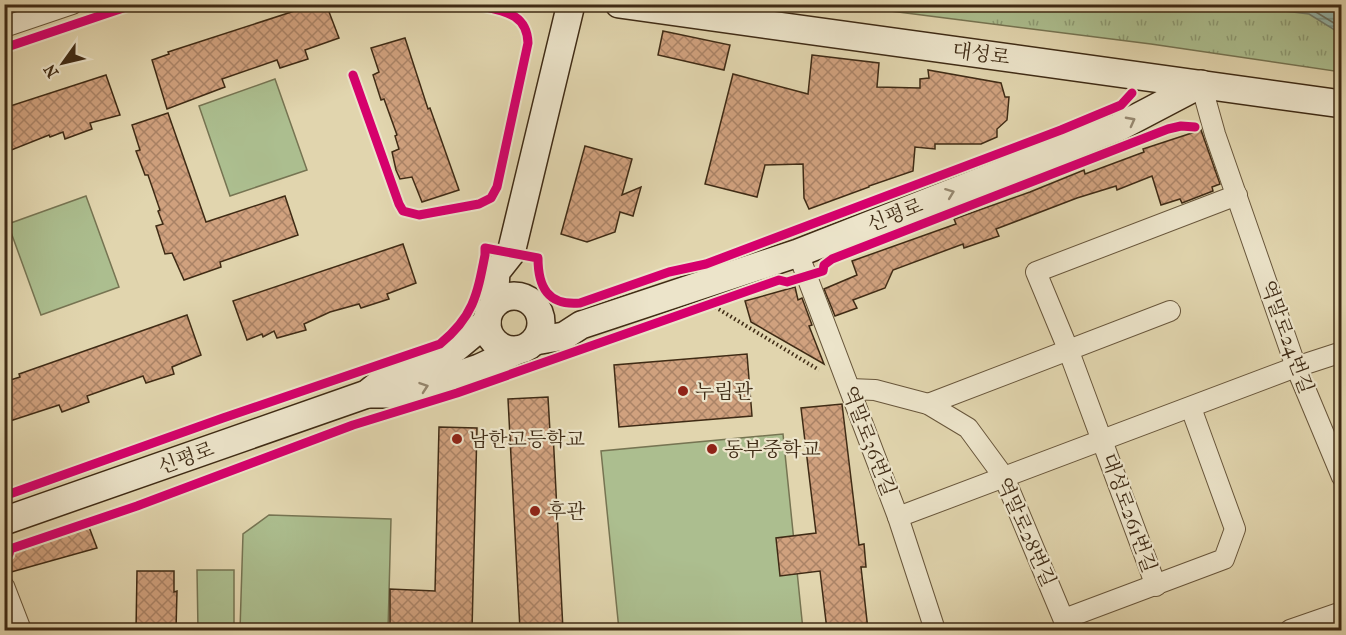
<svg xmlns="http://www.w3.org/2000/svg" width="1346" height="635" font-family="'IM FELL French Canon','Noto Serif KR',serif">
  <style>
    .grass { fill: url(#grass-tufts); stroke: #767452; stroke-width: 1.5 }
    .park { fill: #acbe8f; stroke: #767452; stroke-width: 1.5 }
    .water { fill: url(#water-rules); stroke: #728071; stroke-width: 1.5 }
    .lines { fill: none; stroke-linecap: round; stroke-linejoin: round }
    .shore { stroke: #6a7262; stroke-width: 1.5 }
    .building { fill: url(#building-cross-hatch); stroke: #3f2b15; stroke-width: 1.5 }
    .street-casing { stroke: #68563b; stroke-width: 22 }
    .secondary-casing { stroke: #3f2b15; stroke-width: 30 }
    .path { stroke: #3f2b15; stroke-width: 4; stroke-dasharray: 1.5 3; stroke-linecap: butt }
    .street { stroke: #ece4ca; stroke-width: 20 }
    .secondary { stroke: #ece4ca; stroke-width: 27 }
    .cycleway-casing { stroke: #ece4ca; stroke-width: 13 }
    .cycleway { stroke: #d6006c; stroke-width: 9 }
    .oneway { stroke: #968870 }
    .poi-dot { fill: #8f2418; stroke: #ece4ca; stroke-width: 2 }
    .labels { text-anchor: middle; dominant-baseline: central; stroke-width: 4.5; stroke-linejoin: round; paint-order: stroke }
    .street-label { font-size: 20px; fill: #3f2b15; stroke: #ece4ca }
    .poi-label { font-size: 20px; fill: #3f2b15; stroke: #ece4ca; text-anchor: start }
  </style>
  <defs>
    <pattern id="grass-tufts" width="24" height="20" patternUnits="userSpaceOnUse" patternTransform="scale(1.5)"><rect width="24" height="20" fill="#acbe8f"/><path d="M3 7l-1-3M5 7V3M7 7l1-3M15 17l-1-3M17 17v-4M19 17l1-3" fill="none" stroke="#8d9b74"/></pattern>
    <pattern id="water-rules" width="6" height="5" patternUnits="userSpaceOnUse" patternTransform="scale(1.5)"><rect width="6" height="5" fill="#94b8ae"/><path d="M0 2.5h6" fill="none" stroke="#7a968c"/></pattern>
    <pattern id="building-cross-hatch" width="8" height="8" patternUnits="userSpaceOnUse" patternTransform="scale(1.5)"><rect width="8" height="8" fill="#d0a17e"/><path d="M0 0l8 8M0 8l8-8" fill="none" stroke="#aa8366"/></pattern>
  </defs>
  <rect width="100%" height="100%" fill="#e1d5ae"/>
  <filter id="stains"><feTurbulence type="fractalNoise" baseFrequency=".00333" numOctaves="4"/><feColorMatrix values="0 0 0 0 .2 0 0 0 0 .09 0 0 0 0 .02 0 0 0 .5 -.17"/></filter>
  <radialGradient id="worn" r=".72"><stop offset=".6" stop-color="#630" stop-opacity="0"/><stop offset="1" stop-color="#630" stop-opacity=".3"/></radialGradient>
  <polygon class="grass" points="843,5 1341,5 1341,72 1151,44"/>
  <g class="park">
    <polygon points="275,79 307,170 230,196 199,106"/>
    <polygon points="86,196 119,287 41,315 8,224"/>
    <polygon points="783,434 803,630 619,630 601,451"/>
    <polygon points="269,515 391,519 388,630 240,630 243,534"/>
    <polygon points="197,570 234,570 234,630 198,630"/>
  </g>
  <polygon class="water" points="1236,5 1341,5 1341,34 1309,14"/>
  <g class="lines">
    <polyline class="shore" points="1281,4 1311,9 1342,28"/>
  </g>
  <g class="building">
    <polygon points="316,4 326,4 339,38 305,50 308,59 280,68 277,60 222,79 225,87 167,109 152,60 169,54 168,52"/>
    <polygon points="663,31 730,45 724,70 658,55"/>
    <polygon points="405,38 428,109 430,108 459,190 422,202 412,177 400,179 396,170 392,152 399,149 395,136 397,135 384,99 381,100 373,75 379,72 371,48"/>
    <polygon points="812,55 879,63 877,87 920,88 920,79 929,78 928,70 1001,83 1005,97 1009,97 1007,120 997,129 997,137 981,144 935,144 935,149 915,147 913,171 869,186 869,187 809,209 804,198 803,164 765,165 757,197 705,184 733,74 808,94"/>
    <polygon points="106,75 120,115 90,123 92,129 65,139 63,132 50,137 49,135 4,153 4,108"/>
    <polygon points="168,113 206,222 285,196 298,235 220,262 221,267 184,280 172,253 165,254 156,226 163,224 158,211 160,210 148,175 145,175 136,151 140,150 132,125"/>
    <polygon points="1201,130 1220,184 1212,187 1213,191 1182,203 1180,199 1161,205 1152,176 1117,190 1116,186 1077,198 996,229 999,236 964,248 963,244 893,270 885,288 853,300 857,308 835,316 824,289 857,275 852,261 956,224 954,219 1030,192 1084,170 1085,174 1144,152 1143,149"/>
    <polygon points="585,146 632,159 622,195 641,187 633,216 620,212 615,232 587,242 561,234"/>
    <polygon points="403,244 416,283 387,294 389,299 361,308 359,304 330,312 304,324 306,330 277,338 274,331 263,337 262,334 247,340 233,301"/>
    <polygon points="795,287 798,300 802,298 812,325 809,326 824,364 751,322 745,301"/>
    <polygon points="187,315 201,355 172,367 174,374 146,383 143,376 87,396 89,402 62,412 59,405 4,423 4,382 20,377 19,374"/>
    <polygon points="747,354 752,416 619,427 614,365"/>
    <polygon points="548,397 550,432 553,432 563,630 520,630 508,399"/>
    <polygon points="842,404 859,545 864,544 866,567 861,567 868,630 827,630 820,571 780,576 776,538 816,533 801,408"/>
    <polygon points="439,427 477,428 472,630 390,630 390,589 435,591"/>
    <polygon points="89,527 97,548 4,574 4,557"/>
    <polygon points="137,571 174,571 174,592 177,591 176,630 136,630"/>
  </g>
  <g class="lines">
    <defs>
      <g id="street">
        <polyline points="4,27 72,4"/>
        <polyline points="1201,84 1215,134 1296,367 1342,477"/>
        <polyline points="798,253 898,517 935,630"/>
        <polyline points="850,389 875,390 928,404 968,428 1004,477 1068,630"/>
        <polyline points="928,404 1170,311"/>
        <polyline points="898,517 1296,367 1342,352"/>
        <polyline points="4,586 21,630"/>
        <polyline points="1156,586 1068,349 1036,272 1237,195"/>
        <polyline points="1064,619 1224,559 1235,529 1191,408"/>
        <polyline points="1290,630 1342,612"/>
      </g>
      <g id="secondary">
        <polyline points="619,4 1342,104"/>
        <circle cx="514" cy="323" r="27"/>
        <polyline points="494,304 496,272 511,253 571,4"/>
        <polyline points="535,341 564,336 581,325 798,253 1119,127 1201,84"/>
        <polyline points="367,394 403,394 479,368 518,350"/>
        <polyline points="4,521 367,394 393,373 438,359 457,347 487,322"/>
      </g>
    </defs>
    <use href="#street" class="street-casing"/>
    <use href="#secondary" class="secondary-casing"/>
    <g class="path">
      <polyline points="88,20 135,4"/>
      <path d="M353,75L399,204L403,211L419,215L479,204L491,198L497,187L528,43C527,11 499,11 474,4"/>
      <polyline points="715,307 819,370"/>
    </g>
    <use href="#street" class="street"/>
    <use href="#secondary" class="secondary"/>
    <defs>
      <g id="cycleway">
        <polyline points="4,48 135,4"/>
        <path d="M353,75L399,204L403,211L419,215L479,204L491,198L497,187L528,43C527,11 499,11 474,4"/>
        <path d="M4,496L223,418L440,344C473,317 477,296 485,255V248L538,258C538,287 548,306 580,303L669,272L706,264L1061,130L1121,105L1132,93"/>
        <polyline points="4,555 9,554 10,549 137,506 353,425 457,393 779,280 787,282 823,271 824,265 832,259 1168,129 1181,126 1195,127"/>
      </g>
    </defs>
    <use href="#cycleway" class="cycleway-casing"/>
    <use href="#cycleway" class="cycleway"/>
  </g>
  <defs><path id="oneway-chevron" d="M-2-3.5L2.5 0L-2 3.5" fill="none" stroke-width="1.6" stroke-linecap="round" stroke-linejoin="round" transform="scale(1.5)"/></defs>
  <g class="oneway">
    <use href="#oneway-chevron" transform="translate(1131 121) rotate(-28)"/>
    <use href="#oneway-chevron" transform="translate(950 193) rotate(-21)"/>
    <use href="#oneway-chevron" transform="translate(424 387) rotate(-19)"/>
  </g>
  <g class="poi-dot">
    <circle cx="683" cy="391" r="6"/>
    <circle cx="457" cy="439" r="6"/>
    <circle cx="712" cy="449" r="6"/>
    <circle cx="535" cy="511" r="6"/>
  </g>
  <g class="labels">
    <g class="street-label">
      <text transform="translate(981 54) rotate(8)">대성로</text>
      <text transform="translate(895 215) rotate(-21)">신평로</text>
      <text transform="translate(1287 337) rotate(70)">역말로24번길</text>
      <text transform="translate(869 441) rotate(69)">역말로36번길</text>
      <text transform="translate(186 458) rotate(-20)">신평로</text>
      <text transform="translate(1129 513) rotate(70)">대성로261번길</text>
      <text transform="translate(1026 532) rotate(66)">역말로28번길</text>
    </g>
    <g class="poi-label">
      <text x="695" y="391">누림관</text>
      <text x="469" y="439">남한고등학교</text>
      <text x="724" y="449">동부중학교</text>
      <text x="547" y="511">후관</text>
    </g>
  </g>
  <rect width="1346" height="635" fill="none" stroke="#e1d5ae" stroke-width="24"/>
  <rect x="6" y="6" width="1334" height="623" fill="none" stroke="#3f2b15" stroke-width="3"/>
  <rect x="12" y="12" width="1322" height="611" fill="none" stroke="#3f2b15" stroke-width="1.5"/>
  <g transform="translate(63 63) rotate(236)" stroke="#ece4ca" stroke-width="4.5" paint-order="stroke">
  <path d="M0-4.5L10 22L0 15L-10 22Z" fill="#3f2b15"/>
  <text y="-9" font-size="16" font-weight="bold" text-anchor="middle" fill="#3f2b15">N</text>
  </g>
  <rect width="100%" height="100%" filter="url(#stains)"/>
  <rect width="100%" height="100%" fill="url(#worn)"/>
</svg>
